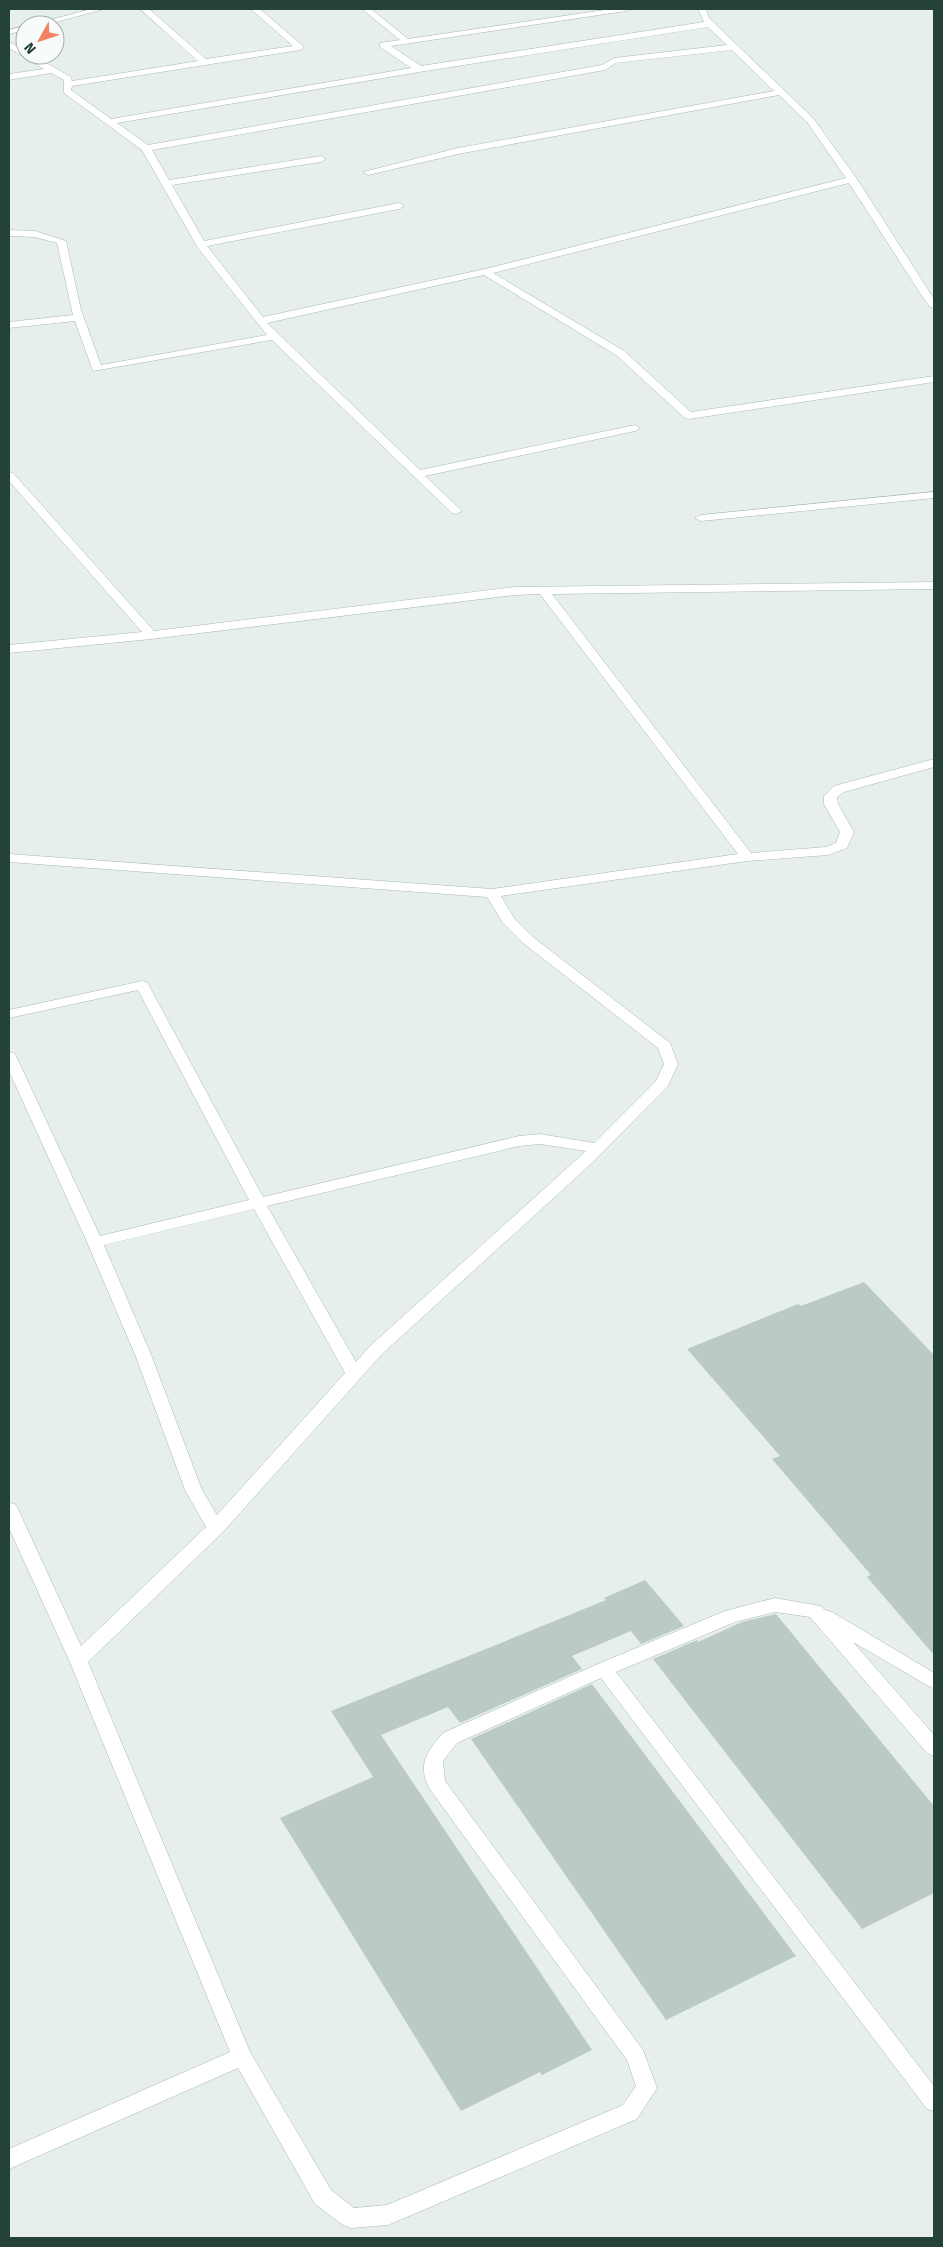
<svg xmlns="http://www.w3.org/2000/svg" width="943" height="2247" font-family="'Fira Sans',sans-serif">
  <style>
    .building { fill: #bbcac4 }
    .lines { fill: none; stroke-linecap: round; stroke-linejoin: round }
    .minor-casing { stroke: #a8b8b2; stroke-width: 1 }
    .minor { fill: #fff; fill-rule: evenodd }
  </style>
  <rect width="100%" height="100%" fill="#e6efeb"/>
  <g class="building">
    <polygon points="864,1282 934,1355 934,1655 867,1577 871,1575 772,1459 780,1456 687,1349 798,1304 801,1306"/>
    <polygon points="645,1580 684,1626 641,1644 631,1631 572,1656 582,1669 460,1723 448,1707 381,1735 592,2050 542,2075 540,2072 461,2111 280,1818 373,1777 331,1711 496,1645 606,1600 604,1598"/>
    <polygon points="776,1614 934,1806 934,1893 862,1929 653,1659 697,1640 698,1642 742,1622"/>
    <polygon points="592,1684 796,1956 666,2020 471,1739"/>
  </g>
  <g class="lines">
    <defs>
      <g id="minor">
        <polygon points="91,9 104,9 45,25 31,25"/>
        <path d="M140,9H149L206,59L293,46L251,9H260L304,47L300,50L72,86L71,90L111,119L411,68L380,47V43L400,40L362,9H371L408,39L611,9H630L626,11L391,46L421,66L704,22L698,9H706L709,18L813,118L857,179L934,299V308L930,307L922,296L849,183L493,273L624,351L691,412L934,376V382L689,419L685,418L616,355L484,275L267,323L420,470L635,425L640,428L635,431L425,476L460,509L462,511L456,514L452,513L272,340L93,371L75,321L9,328V322L73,315L57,243L35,237L9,236V230L35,231L66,241L81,310L101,365L267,335L198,248L142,150L64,93V80L51,73L9,80V74L44,69L9,48V42L25,51V55H32L71,77L72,81L198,61ZM708,27L727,45L614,58L602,65L148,145L117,123L419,72ZM732,50L774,91L458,148L363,172L368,175L458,154L779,95L807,122L846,178L485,269L263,317L207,246L399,209L404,206L399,203L204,241L172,185L321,162L326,159L321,156L169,180L152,150L605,70L616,63Z"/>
        <polygon points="25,26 25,30 9,34 9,30"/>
        <path d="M9,472L13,473L154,631L515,587L934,582V589L552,594L751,853L826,847L836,843L840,832L824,804V796L834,786L934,759V767L844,792L837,797L838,804L854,832L847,848L828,855L747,861L501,896L514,918L533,937L670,1043L678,1064L668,1086L592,1163L382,1354L222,1533L88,1662L250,2052L331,2190L354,2208L387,2205L623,2105L636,2086L627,2060L429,1788C417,1763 428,1751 443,1733L598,1664L725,1611L775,1598L821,1606L825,1610L832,1612L934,1673V1689L853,1642L934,1735V1756L927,1753L810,1617L775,1612L735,1622L616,1672L934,2086V2111L927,2109L601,1678L457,1743L443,1761L445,1781L643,2050L657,2088L637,2119L388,2225L351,2228L343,2225L315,2204L238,2068L9,2169V2149L230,2052L69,1660L9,1528V1503L15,1504L18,1509L81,1646L206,1527L185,1490L136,1357L87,1242L9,1071V1052L14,1053L16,1056L100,1236L249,1200L138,990L9,1018V1010L142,981L147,982L263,1197L519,1136L540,1134L594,1143L656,1081L664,1064L658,1048L523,943L503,923L487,897L9,862V854L492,889L738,854L540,594L515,595L151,639L9,653V645L142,632L9,481ZM540,1144L586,1151L370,1346L356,1362L267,1206L519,1146ZM254,1209L345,1373L217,1515L202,1490L152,1357L104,1245Z"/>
        <polygon points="934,492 934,498 701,521 695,518 701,515"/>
      </g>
    </defs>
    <use href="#minor" class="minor-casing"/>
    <use href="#minor" class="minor"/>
  </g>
  <rect width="943" height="2247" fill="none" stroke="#24423a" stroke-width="20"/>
  <g transform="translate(40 40) rotate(230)"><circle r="24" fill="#f7fbf9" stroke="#a3b1ad"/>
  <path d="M0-4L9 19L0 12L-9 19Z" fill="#f4845f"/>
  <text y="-8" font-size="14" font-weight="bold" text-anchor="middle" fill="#24423a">N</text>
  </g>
</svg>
